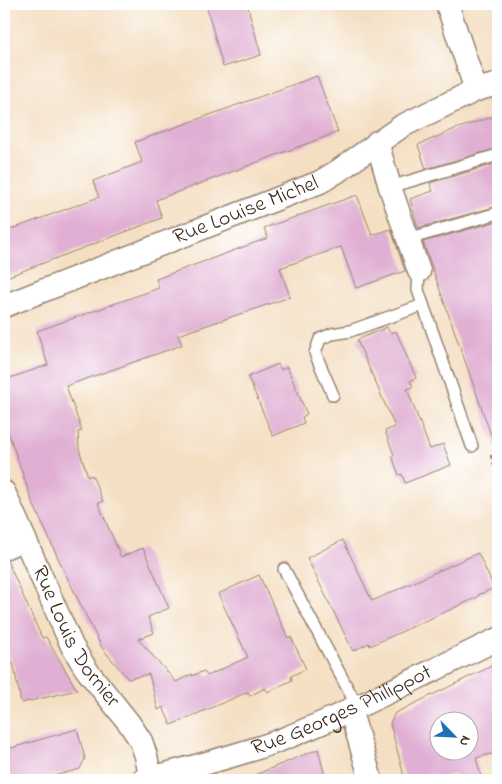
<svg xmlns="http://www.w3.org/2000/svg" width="502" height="784" font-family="'Indie Flower',sans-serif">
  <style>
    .building { fill: #e0afd3; fill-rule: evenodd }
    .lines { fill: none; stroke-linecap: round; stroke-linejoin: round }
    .service-casing { stroke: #988470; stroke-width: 14 }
    .minor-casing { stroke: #988470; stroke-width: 25 }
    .path { stroke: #988470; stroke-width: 3; stroke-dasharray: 4 4; stroke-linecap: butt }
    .service { stroke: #fff; stroke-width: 11 }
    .minor { stroke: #fff; stroke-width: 22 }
    .labels { text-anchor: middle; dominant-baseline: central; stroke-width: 4; stroke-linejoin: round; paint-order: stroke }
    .street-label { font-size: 22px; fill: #3b2a1e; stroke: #fff }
  </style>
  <rect width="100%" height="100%" fill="#fff"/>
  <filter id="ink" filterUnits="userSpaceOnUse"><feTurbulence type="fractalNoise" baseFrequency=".02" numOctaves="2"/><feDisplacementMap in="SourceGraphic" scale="10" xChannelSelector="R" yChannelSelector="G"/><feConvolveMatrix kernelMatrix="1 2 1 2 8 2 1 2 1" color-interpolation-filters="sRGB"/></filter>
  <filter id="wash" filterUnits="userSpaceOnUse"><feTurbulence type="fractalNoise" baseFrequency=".0096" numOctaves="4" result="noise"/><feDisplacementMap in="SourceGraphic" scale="20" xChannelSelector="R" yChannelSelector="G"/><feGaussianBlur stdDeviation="1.12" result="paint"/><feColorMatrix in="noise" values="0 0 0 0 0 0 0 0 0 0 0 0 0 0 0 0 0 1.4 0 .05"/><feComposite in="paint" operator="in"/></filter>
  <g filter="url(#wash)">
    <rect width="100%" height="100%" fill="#f4dfc3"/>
    <g id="blocks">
      <g class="building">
        <polygon points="206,4 247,4 261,55 223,67"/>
        <polygon points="317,76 338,132 156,200 162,218 4,278 4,232 99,197 93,181 142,162 135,142"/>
        <polygon points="498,115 498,148 426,169 418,145 455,129"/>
        <polygon points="498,163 498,206 418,228 410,199 433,191 430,183"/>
        <polygon points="357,195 372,235 391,229 405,271 356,288 341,247 280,268 290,297 178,335 182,345 66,386 82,431 78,432 79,449 88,477 92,475 103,501 98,503 121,557 143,548 169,608 148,617 154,633 138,639 176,682 192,674 192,676 204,671 207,676 248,657 218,594 259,575 288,638 291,637 306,669 291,676 292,680 268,692 265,688 250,696 248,692 171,725 163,707 158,710 149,674 128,679 102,648 64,571 32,501 4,420 4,380 48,365 37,331 159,288 156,279 268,238 264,228"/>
        <polygon points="498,221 498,448 496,449 423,242"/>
        <polygon points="387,327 390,333 396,331 416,378 410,381 413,387 407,389 430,449 443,444 451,465 405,483 402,474 399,475 392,456 394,455 385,431 395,427 357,340"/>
        <polygon points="278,364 281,370 287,367 307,414 302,417 304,423 273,436 248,377"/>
        <polygon points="343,540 372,601 478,553 494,588 478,595 478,597 370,646 369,643 353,651 307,558"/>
        <polygon points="7,560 42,638 46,637 77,690 21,703 14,667 4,644 4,561"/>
        <path d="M498,663V752L476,758L482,780H457L455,774L432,780H405L390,723L395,713ZM440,722H470V752H440Z"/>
        <polygon points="77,729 85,758 80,769 39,780 4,780 4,750"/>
        <polygon points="318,749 326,780 245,780 245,779"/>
      </g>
    </g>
  </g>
  <g filter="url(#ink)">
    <use href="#blocks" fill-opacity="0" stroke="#988470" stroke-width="1"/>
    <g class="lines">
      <defs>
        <g id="service">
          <polyline points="390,187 498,155"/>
          <polyline points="408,239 498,213"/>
          <polyline points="419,271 418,290 472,446"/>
          <polyline points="333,395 315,353 320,339 332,334 350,331 423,305"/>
          <polyline points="284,569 357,706"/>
        </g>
        <g id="minor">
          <polyline points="447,4 476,90 498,84"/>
          <polyline points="377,142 390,187 419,271"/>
          <path id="s1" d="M4,306L320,182L338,171L402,126L476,90"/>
          <path id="s2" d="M4,492L72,646L86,669L129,723L141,741L146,756L151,780"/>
          <polyline points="4,548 24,539"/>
          <polyline points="350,709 371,780"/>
          <path id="s3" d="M143,780C188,768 234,757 278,741C353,712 426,673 498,639"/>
        </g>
      </defs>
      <use href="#service" class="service-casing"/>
      <use href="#minor" class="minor-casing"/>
      <polyline class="path" points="491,455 498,477"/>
      <use href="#service" class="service"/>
      <use href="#minor" class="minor"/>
    </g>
  </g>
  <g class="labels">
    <g class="street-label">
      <text stroke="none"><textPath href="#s1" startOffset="260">Rue Louise Michel</textPath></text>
      <text stroke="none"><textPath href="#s2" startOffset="162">Rue Louis Dornier</textPath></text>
      <text stroke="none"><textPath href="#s3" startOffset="211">Rue Georges Philippot</textPath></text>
    </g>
  </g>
  <rect width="502" height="784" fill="none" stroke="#fff" stroke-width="20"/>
  <g transform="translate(454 736) rotate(114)"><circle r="24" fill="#ffffff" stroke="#b1aaa5"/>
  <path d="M0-4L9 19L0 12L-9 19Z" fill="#1f6fb2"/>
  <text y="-8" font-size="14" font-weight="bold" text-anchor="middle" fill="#3b2a1e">N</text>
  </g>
</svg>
